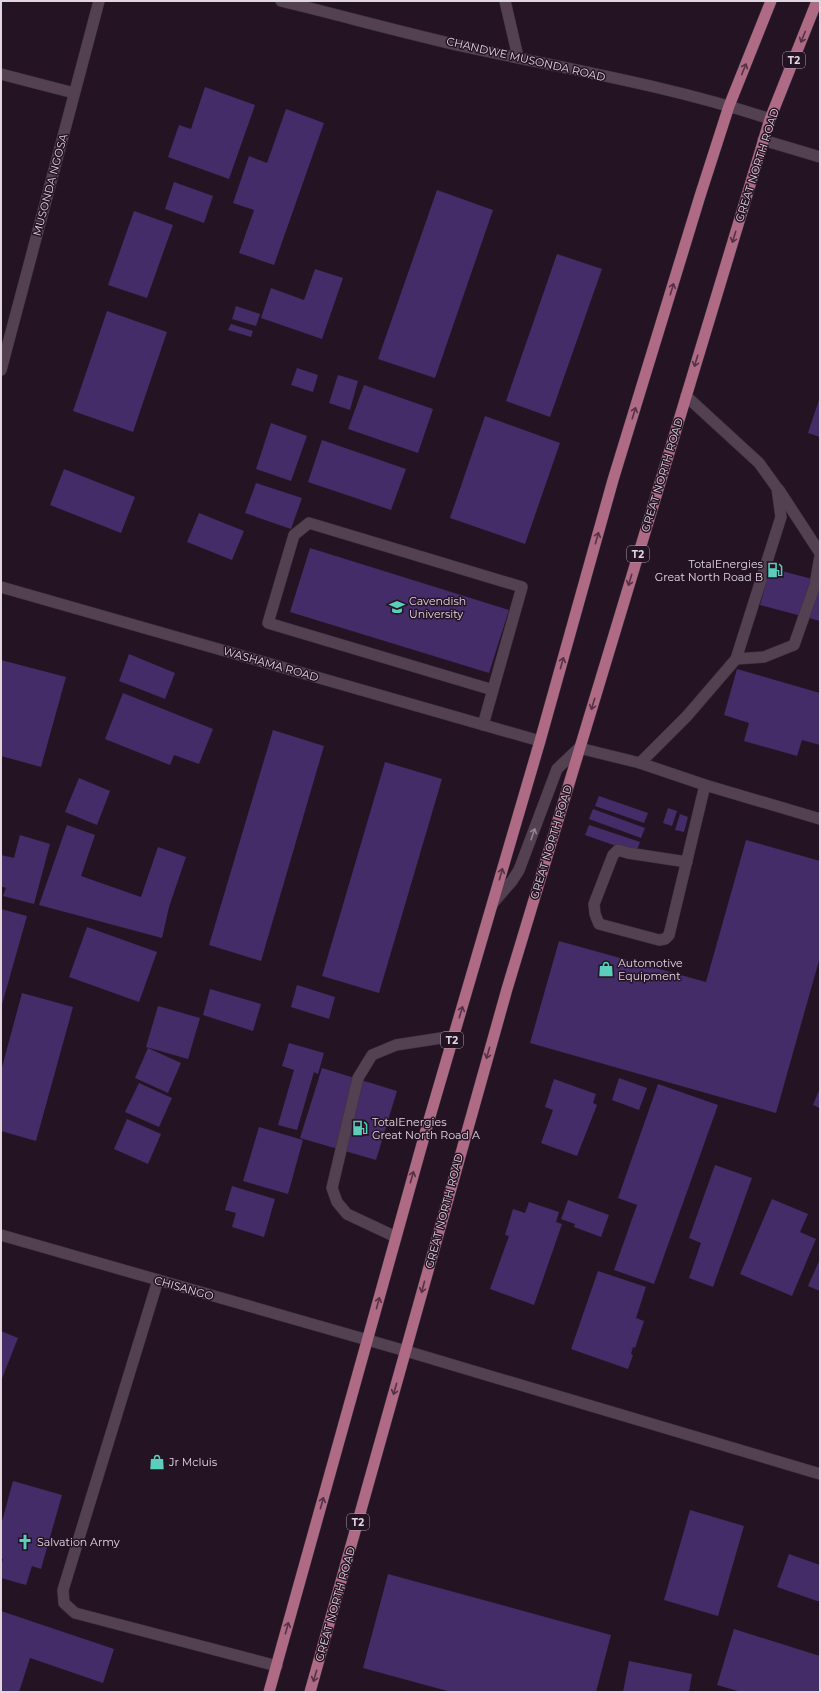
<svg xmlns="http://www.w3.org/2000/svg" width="821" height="1693" font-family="Montserrat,sans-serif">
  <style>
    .building { fill: #432c67 }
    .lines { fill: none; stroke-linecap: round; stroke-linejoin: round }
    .service-casing { stroke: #3c313b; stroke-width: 12 }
    .minor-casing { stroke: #3c313b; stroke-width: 12 }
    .tertiary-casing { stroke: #3c313b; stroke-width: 12 }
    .primary-casing { stroke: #3c313b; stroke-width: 12 }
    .service { stroke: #534051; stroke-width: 11 }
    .minor { stroke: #534051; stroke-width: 11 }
    .tertiary { stroke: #534051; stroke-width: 11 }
    .primary { stroke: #af6b86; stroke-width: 11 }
    .oneway { stroke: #553246 }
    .oneway2 { stroke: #938491 }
    .labels { text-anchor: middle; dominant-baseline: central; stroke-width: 3; stroke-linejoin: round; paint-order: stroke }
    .shield { fill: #241423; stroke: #a89ca7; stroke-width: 1 }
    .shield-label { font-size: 10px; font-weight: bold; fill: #e1d6e0 }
    .street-label { font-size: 11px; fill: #e1d6e0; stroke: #241423 }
    .poi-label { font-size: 11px; fill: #e1d6e0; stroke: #241423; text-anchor: start }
  </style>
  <rect width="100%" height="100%" fill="#241423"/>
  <g class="building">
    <polygon points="205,87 255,105 229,179 168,157 179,125 191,129"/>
    <polygon points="286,109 324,123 274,265 239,253 254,210 233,203 249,156 267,163"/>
    <polygon points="174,182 213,196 204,223 165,209"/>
    <polygon points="437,190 493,210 435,378 378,359"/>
    <polygon points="134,211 173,225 147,298 108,285"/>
    <polygon points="557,254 602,269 550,417 506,401"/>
    <polygon points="315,269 343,278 322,339 261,318 271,288 304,300"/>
    <polygon points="236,306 260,314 256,326 232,319"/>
    <polygon points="107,311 167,332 133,432 73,411"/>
    <polygon points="231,324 253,331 251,337 228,330"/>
    <polygon points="297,368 318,375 313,392 291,385"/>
    <polygon points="338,375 358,381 350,410 329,403"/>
    <polygon points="364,385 433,409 418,453 348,429"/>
    <polygon points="820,397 820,437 808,433"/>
    <polygon points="485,416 560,443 525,544 450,518"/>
    <polygon points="271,423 307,436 291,481 256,469"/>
    <polygon points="322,440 406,469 391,510 308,482"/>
    <polygon points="64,469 135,497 121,533 50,505"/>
    <polygon points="256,483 302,498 291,529 245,513"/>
    <polygon points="199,513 244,531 232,560 187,542"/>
    <polygon points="310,548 509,610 489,673 290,612"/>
    <polygon points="770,568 820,581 820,621 760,605"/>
    <polygon points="129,654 175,673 165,699 119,681"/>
    <polygon points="1,660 66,677 41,767 1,756"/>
    <polygon points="737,669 820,693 820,745 802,740 797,756 744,741 749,723 724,715"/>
    <polygon points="123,693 213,729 199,764 174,755 170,765 105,739"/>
    <polygon points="273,730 324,746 261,961 209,945"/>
    <polygon points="385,762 442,779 379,993 322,976"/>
    <polygon points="79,778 110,791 97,825 65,812"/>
    <polygon points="599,796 648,813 644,823 595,806"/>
    <polygon points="668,808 677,811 672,826 663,823"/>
    <polygon points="593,809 645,828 641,838 589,819"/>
    <polygon points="680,814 688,817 684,832 675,830"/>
    <polygon points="67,825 95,835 81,876 141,897 158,847 186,857 169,907 162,938 39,905"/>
    <polygon points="589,825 640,842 636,853 585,835"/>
    <polygon points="20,835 50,844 34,904 3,896 6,888 1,886 1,855 14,858"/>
    <polygon points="746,840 820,861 820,957 776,1113 530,1043 559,941 706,982"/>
    <polygon points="1,909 27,916 1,1008"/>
    <polygon points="87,927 157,952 139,1002 69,977"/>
    <polygon points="297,985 335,997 329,1019 291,1007"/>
    <polygon points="210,989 261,1004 253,1031 203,1015"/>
    <polygon points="22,993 73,1007 36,1141 1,1131 1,1071"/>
    <polygon points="158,1006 200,1018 188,1059 146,1047"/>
    <polygon points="289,1043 324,1053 318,1074 314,1072 297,1130 278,1125 294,1070 282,1066"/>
    <polygon points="148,1048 181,1063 168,1093 135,1078"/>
    <polygon points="322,1068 397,1091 376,1160 300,1138"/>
    <polygon points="619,1078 647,1088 639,1110 612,1100"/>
    <polygon points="554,1079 596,1094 593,1103 597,1105 577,1156 541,1143 553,1110 545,1107"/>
    <polygon points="139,1083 172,1098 159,1127 125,1112"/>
    <polygon points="658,1084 718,1105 654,1284 614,1270 637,1205 618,1198"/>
    <polygon points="820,1088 820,1108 813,1105"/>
    <polygon points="127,1119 161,1134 148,1164 114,1149"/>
    <polygon points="259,1127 303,1140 288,1194 243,1181"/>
    <polygon points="715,1165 752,1178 713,1287 689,1278 701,1243 689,1238"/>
    <polygon points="232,1186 275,1199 264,1237 232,1227 236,1213 225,1210"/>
    <polygon points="772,1199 808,1214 800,1232 816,1239 792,1296 740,1274"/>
    <polygon points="568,1200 609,1215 601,1237 574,1227 575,1224 561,1219"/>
    <polygon points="529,1202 559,1212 556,1222 562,1224 534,1305 490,1289 509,1236 505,1235 513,1209 525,1213"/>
    <polygon points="820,1259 820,1291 808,1286"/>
    <polygon points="598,1271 646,1287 636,1318 644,1321 635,1348 633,1347 631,1354 633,1355 628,1369 571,1349"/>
    <polygon points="1,1331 18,1338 1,1381"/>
    <polygon points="13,1481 62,1495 41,1569 32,1566 26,1585 1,1578 1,1566 3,1559 1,1558 1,1525"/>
    <polygon points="690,1510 744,1526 718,1616 664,1600"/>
    <polygon points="789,1554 820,1565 820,1602 777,1587"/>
    <polygon points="388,1574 611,1635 596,1692 451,1692 363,1668"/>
    <polygon points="1,1611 114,1649 103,1683 30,1658 19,1692 1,1692"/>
    <polygon points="734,1629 820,1656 820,1692 741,1692 717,1685"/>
    <polygon points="629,1661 692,1674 689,1692 623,1692"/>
  </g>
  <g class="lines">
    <defs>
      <g id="service">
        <polyline points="505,1 518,57"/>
        <polyline points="1,74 74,93"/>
        <polyline points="763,140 820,157"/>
        <polyline points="779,490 820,553"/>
        <polyline points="736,659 764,657 794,645 815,585 820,556"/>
        <polyline points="483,725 522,587 309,523 294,535 268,623 493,690"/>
        <polyline points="640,763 687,716 736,659 781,517 777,488 759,463 686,396"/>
        <polyline points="687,862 628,853 618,850 613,855 594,904 595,914 599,924 659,940 665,939 669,935 705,785"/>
        <polyline points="396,1237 347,1214 337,1202 332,1188 358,1078 372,1055 396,1045 454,1036"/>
        <polyline points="158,1280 63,1590 64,1603 75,1613 277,1666"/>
      </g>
      <g id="minor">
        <polyline points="1,370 99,1"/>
        <polyline points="1,587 540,741"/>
        <polyline points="493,903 512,881 519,870 557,769 579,748 640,763 705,785 820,819"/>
        <polyline points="1,1235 406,1351 820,1474"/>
      </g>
      <path id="tertiary" d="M281,1C343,16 404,33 466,47C568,69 671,86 770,119"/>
      <g id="primary">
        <polyline points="269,1692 424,1137 540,741 613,480 700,196 729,106 771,1"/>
        <polyline points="310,1692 507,989 770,119 817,1"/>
      </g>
    </defs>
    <use href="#service" class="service-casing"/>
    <use href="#minor" class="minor-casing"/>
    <use href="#tertiary" class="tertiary-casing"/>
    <use href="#primary" class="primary-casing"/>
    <use href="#service" class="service"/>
    <use href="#minor" class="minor"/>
    <use href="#tertiary" class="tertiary"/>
    <use href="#primary" class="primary"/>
  </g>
  <defs><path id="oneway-shaft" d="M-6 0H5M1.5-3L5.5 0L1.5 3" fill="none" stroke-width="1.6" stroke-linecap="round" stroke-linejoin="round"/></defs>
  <g class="oneway">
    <use href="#oneway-shaft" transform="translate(803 37) rotate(112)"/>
    <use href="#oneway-shaft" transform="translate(744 69) rotate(-68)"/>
    <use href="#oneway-shaft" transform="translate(734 237) rotate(107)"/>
    <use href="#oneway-shaft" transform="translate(672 289) rotate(-73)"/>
    <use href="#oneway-shaft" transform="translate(696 361) rotate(107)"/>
    <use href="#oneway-shaft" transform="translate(634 413) rotate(-73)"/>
    <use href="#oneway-shaft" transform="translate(597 538) rotate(-74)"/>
    <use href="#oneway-shaft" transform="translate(630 580) rotate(107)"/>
    <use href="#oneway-shaft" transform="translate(562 663) rotate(-74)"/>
    <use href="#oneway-shaft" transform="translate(593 704) rotate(107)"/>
    <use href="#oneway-shaft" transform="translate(501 874) rotate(-74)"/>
    <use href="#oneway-shaft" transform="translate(461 1012) rotate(-73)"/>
    <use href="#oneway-shaft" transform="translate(488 1053) rotate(106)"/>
    <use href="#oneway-shaft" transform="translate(412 1177) rotate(-74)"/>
    <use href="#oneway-shaft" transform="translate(423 1287) rotate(105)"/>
    <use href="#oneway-shaft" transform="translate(378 1303) rotate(-75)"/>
    <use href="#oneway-shaft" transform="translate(395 1389) rotate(106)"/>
    <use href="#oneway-shaft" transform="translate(322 1503) rotate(-74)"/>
    <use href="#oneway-shaft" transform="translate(287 1628) rotate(-74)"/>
    <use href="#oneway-shaft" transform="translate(315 1676) rotate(106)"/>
  </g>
  <use class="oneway2" href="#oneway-shaft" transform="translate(533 834) rotate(-71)"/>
  <defs>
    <symbol id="fuel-bare" viewBox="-9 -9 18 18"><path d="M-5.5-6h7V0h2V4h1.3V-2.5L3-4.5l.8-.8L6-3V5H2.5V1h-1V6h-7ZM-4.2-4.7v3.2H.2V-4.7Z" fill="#5bcebc" stroke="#241423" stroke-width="2.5" paint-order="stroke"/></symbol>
    <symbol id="university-bare" viewBox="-9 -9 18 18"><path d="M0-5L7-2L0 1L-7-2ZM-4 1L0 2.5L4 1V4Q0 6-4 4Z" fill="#5bcebc" stroke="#241423" stroke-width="2.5" paint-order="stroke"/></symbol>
    <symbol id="shop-bare" viewBox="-9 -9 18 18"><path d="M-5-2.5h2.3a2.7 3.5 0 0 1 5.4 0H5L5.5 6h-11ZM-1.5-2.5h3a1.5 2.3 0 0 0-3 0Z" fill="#5bcebc" stroke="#241423" stroke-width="2.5" paint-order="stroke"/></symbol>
    <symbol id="church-bare" viewBox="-9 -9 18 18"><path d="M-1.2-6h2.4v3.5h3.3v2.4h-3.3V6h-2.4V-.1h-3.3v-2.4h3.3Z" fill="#5bcebc" stroke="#241423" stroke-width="2.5" paint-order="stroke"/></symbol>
  </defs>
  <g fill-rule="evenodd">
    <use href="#fuel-bare" x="764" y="559" width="22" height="22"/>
    <use href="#university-bare" x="386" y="596" width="22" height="22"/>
    <use href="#shop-bare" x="595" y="958" width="22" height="22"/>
    <use href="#fuel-bare" x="349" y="1117" width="22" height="22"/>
    <use href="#shop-bare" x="146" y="1451" width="22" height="22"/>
    <use href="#church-bare" x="14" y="1531" width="22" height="22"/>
  </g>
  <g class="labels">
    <g class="shield">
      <rect x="783" y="52" width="22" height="16" rx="3"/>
      <rect x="627" y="546" width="22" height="16" rx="3"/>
      <rect x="441" y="1032" width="22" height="16" rx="3"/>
      <rect x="347" y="1514" width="22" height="16" rx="3"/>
    </g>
    <g class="shield-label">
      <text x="794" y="60">T2</text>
      <text x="638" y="554">T2</text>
      <text x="452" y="1040">T2</text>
      <text x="358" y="1522">T2</text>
    </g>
    <g class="street-label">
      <text transform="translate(526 59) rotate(13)">CHANDWE MUSONDA ROAD</text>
      <text transform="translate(757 165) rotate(-72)">GREAT NORTH ROAD</text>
      <text transform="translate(50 185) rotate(-75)">MUSONDA NGOSA</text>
      <text transform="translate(662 475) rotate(-73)">GREAT NORTH ROAD</text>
      <text transform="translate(271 664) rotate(16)">WASHAMA ROAD</text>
      <text transform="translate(551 842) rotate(-73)">GREAT NORTH ROAD</text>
      <text transform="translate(444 1211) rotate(-75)">GREAT NORTH ROAD</text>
      <text transform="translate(184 1288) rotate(16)">CHISANGO</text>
      <text transform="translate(335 1604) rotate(-74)">GREAT NORTH ROAD</text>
    </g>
    <g class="poi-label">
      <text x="763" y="564" text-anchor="end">TotalEnergies<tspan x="763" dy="13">Great North Road B</tspan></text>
      <text x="409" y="601">Cavendish<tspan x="409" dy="13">University</tspan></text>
      <text x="618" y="963">Automotive<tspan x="618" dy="13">Equipment</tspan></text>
      <text x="372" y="1122">TotalEnergies<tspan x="372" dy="13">Great North Road A</tspan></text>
      <text x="169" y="1462">Jr Mcluis</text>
      <text x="37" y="1542">Salvation Army</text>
    </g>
  </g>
  <rect width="821" height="1693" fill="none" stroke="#e1d6e0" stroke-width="4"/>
</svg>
